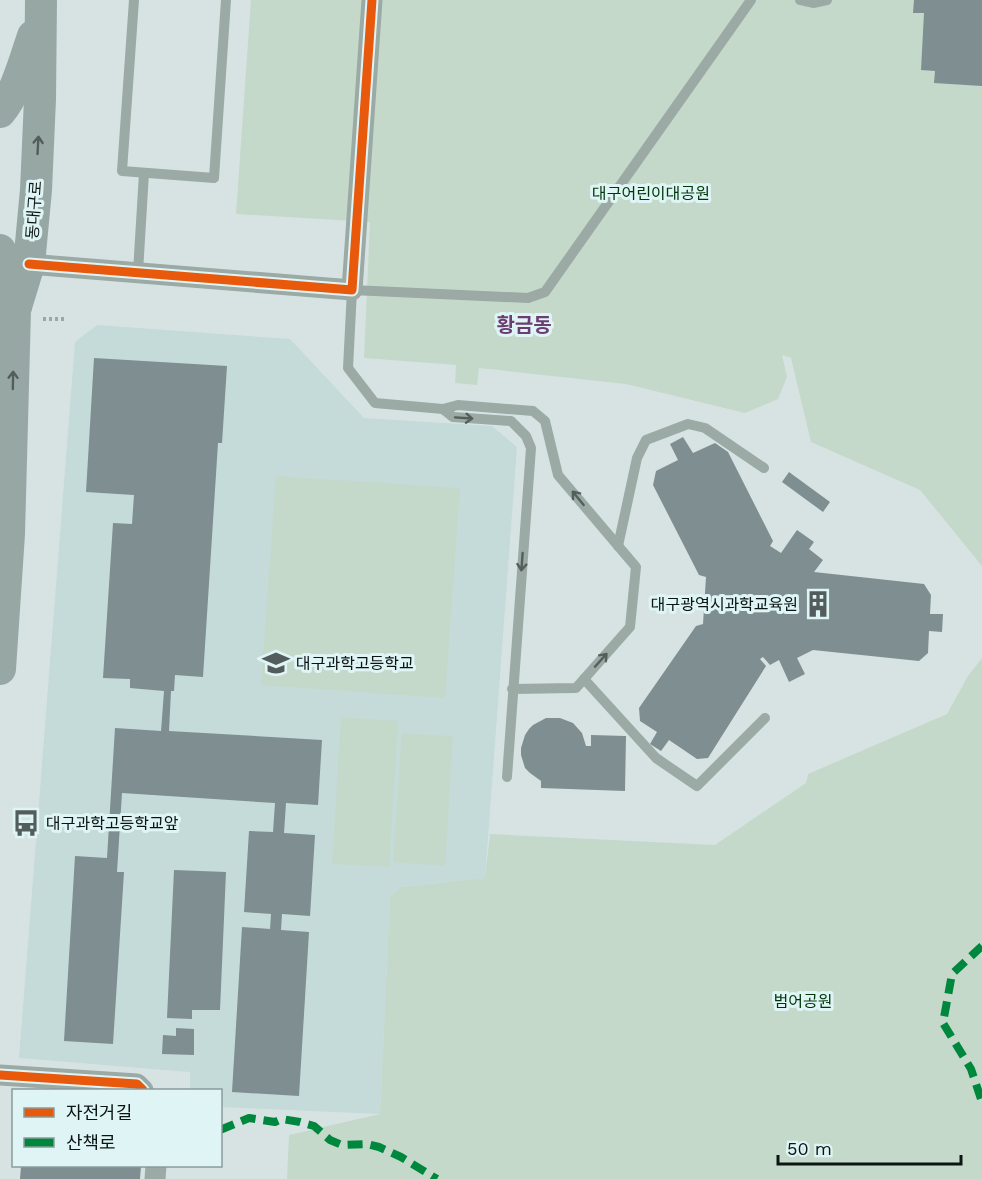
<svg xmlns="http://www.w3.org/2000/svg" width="982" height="1179" font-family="'Work Sans','Noto Sans KR',sans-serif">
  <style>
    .built { fill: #c4dbda }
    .green { fill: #c4d9ca }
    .building { fill: #7e8e91 }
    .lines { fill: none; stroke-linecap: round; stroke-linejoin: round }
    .path { stroke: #9ba7a4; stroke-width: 4; stroke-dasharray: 3 3; stroke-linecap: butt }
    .service { stroke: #9baaa5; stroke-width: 10 }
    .minor { stroke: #9baaa5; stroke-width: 21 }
    .secondary { stroke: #97a8a4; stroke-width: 32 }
    .quiet { stroke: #00873e; stroke-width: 8; stroke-dasharray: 15 8; stroke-linecap: butt }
    .cycleway-casing { stroke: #dff5f5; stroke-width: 13 }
    .cycleway { stroke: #e8590c; stroke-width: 9 }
    .oneway { stroke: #525e5c }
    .oneway2 { stroke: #545f5c }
    .labels { text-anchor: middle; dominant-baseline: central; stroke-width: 6; stroke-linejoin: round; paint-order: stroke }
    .park-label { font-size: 16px; fill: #003709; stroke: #dff5f5 }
    .street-label { font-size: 16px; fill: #0c1414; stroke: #dff5f5 }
    .poi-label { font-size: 16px; fill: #0c1414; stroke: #dff5f5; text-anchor: start }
    .quarter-label { font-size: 20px; font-weight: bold; fill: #6b3d72; stroke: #dff5f5 }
  </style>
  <rect width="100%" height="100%" fill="#d7e3e3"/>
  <polygon class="built" points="97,325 290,339 364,418 492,426 517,447 485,878 401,887 390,897 380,1114 221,1107 220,1090 190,1090 190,1072 19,1058 75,342"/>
  <g class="green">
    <polygon points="251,0 982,0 982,566 920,490 811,442 791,358 782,355 787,377 778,399 745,413 626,384 479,368 477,385 455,383 456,365 364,358 370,222 236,214"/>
    <polygon points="276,476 460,488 445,698 261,685"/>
    <polygon points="982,658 982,1179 287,1179 289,1135 380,1114 390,897 401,887 485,878 490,834 715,845 806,783 808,774 947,714 968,676"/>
    <polygon points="341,717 398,721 389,867 332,864"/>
    <polygon points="402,733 453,736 445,866 393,862"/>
  </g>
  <g class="building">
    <polygon points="914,0 982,0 982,86 934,83 935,71 921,70 924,13 913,13"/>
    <polygon points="94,358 227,366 222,443 218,443 203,677 175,675 174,691 171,691 169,731 322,740 318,805 286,803 284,833 315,835 310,916 282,914 281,930 309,932 299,1096 232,1092 242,927 270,929 271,914 244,912 249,831 273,832 275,803 122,793 117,872 124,872 113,1044 64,1041 75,856 107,858 115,728 161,731 164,691 130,688 130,679 103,678 113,523 132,524 134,495 86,492"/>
    <polygon points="683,437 693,453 715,443 728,452 773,541 770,546 781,553 797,530 814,542 809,549 823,560 814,572 924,584 931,595 930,614 943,614 942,632 929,631 928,653 919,661 813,650 797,658 805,674 789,682 779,660 770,665 763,657 760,659 766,666 708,758 697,759 669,740 661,751 650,744 657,732 640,721 639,708 696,626 703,624 706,577 699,575 653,485 656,471 678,460 670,444"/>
    <polygon points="789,472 830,502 823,512 782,482"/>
    <polygon points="546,718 560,718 573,723 582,733 586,746 591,746 591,735 626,736 625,791 541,788 541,781 530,773 525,768 521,755 521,748 525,735 529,729 533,725"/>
    <polygon points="174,870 226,872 220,1010 192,1010 192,1019 167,1018"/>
    <polygon points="176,1028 194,1029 194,1055 162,1054 163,1035 176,1036"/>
    <polygon points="21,1166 141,1166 140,1179 20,1179"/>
  </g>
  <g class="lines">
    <polyline class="path" points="43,319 66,319"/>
    <g class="service">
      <polyline points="134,0 122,171 214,178 226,0"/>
      <polyline points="800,0 813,3 827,0"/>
      <polyline points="138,272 144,173"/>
      <polyline points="443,409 375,403 348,368 352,290 528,298 545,292 751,0"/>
      <polyline points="618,546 637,458 646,440 688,424 705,428 764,468"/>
      <polyline points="584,679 656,758 697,786 765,718"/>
      <polyline points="507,777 531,448 526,436 511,421 453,417 443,409 458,405 533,411 545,421 558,475 636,567 630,627 576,688 512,689"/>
    </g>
    <g class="minor">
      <polyline points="29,264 352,290 372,0"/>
      <polyline points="0,1075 137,1084 143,1090"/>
      <polyline points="155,1179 156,1166"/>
    </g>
    <g class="secondary">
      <path d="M0,112C16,94 25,59 33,36"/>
      <polyline points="0,250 10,274 16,306"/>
      <polyline points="0,669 9,534 15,310 29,264 36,190 40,99 41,0"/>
    </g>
    <g class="quiet">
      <polyline points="982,946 952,974 943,1023 971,1069 982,1102"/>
      <polyline points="220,1130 249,1118 275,1122 282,1119 300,1122 314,1126 330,1140 342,1145 367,1144 379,1147 401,1157 437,1179"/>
    </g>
    <defs>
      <g id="cycleway">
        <polyline points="29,264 352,290 372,0"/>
        <polyline points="0,1075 137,1084 143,1090"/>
      </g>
    </defs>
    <use href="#cycleway" class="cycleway-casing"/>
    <use href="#cycleway" class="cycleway"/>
  </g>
  <defs><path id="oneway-shaft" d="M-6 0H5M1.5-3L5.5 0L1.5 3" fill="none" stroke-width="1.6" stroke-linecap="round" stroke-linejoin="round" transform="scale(1.5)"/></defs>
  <g class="oneway">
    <use href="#oneway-shaft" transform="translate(38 145) rotate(-87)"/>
    <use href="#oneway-shaft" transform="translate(13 380) rotate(-89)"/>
  </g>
  <g class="oneway2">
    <use href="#oneway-shaft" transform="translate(464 418) rotate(4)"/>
    <use href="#oneway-shaft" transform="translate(578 498) rotate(-129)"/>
    <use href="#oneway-shaft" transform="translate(522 562) rotate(94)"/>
    <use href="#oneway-shaft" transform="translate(601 660) rotate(-48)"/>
  </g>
  <defs>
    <symbol id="building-bare" viewBox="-9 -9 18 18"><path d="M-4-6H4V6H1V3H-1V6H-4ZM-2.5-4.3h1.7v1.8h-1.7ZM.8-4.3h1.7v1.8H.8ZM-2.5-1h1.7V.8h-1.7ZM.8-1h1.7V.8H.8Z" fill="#535c5c" stroke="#dff5f5" stroke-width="2.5" paint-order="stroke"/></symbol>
    <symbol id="school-bare" viewBox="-9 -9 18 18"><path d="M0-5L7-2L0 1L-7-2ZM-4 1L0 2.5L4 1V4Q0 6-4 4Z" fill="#535c5c" stroke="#dff5f5" stroke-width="2.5" paint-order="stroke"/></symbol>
    <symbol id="bus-bare" viewBox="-9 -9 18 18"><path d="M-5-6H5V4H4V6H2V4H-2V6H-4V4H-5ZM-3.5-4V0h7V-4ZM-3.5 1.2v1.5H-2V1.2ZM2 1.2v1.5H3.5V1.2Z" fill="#535c5c" stroke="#dff5f5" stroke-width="2.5" paint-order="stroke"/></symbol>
  </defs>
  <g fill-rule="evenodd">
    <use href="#building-bare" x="799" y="585" width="38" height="38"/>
    <use href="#school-bare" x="257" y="644" width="38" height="38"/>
    <use href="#bus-bare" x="7" y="804" width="38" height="38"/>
  </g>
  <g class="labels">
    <g class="park-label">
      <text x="651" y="193">대구어린이대공원</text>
      <text x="803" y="1001">범어공원</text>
    </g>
    <g class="street-label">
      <text transform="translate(34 210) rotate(-86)">동대구로</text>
    </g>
    <g class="poi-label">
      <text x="798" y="604" text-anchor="end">대구광역시과학교육원</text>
      <text x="296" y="663">대구과학고등학교</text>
      <text x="46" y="823">대구과학고등학교앞</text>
    </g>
    <g class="quarter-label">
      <text x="524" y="325">황금동</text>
    </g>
  </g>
  <rect x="12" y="1089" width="210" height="78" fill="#dff5f5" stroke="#8b9b9b" stroke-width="1.5"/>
  <rect x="24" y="1108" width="30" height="9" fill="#e8590c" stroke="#8b9b9b" stroke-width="1.5"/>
  <text x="66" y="1119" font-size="18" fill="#0c1414">자전거길</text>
  <rect x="24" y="1138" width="30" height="9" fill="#00873e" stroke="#8b9b9b" stroke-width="1.5"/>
  <text x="66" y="1149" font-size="18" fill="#0c1414">산책로</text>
  <path d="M778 1155v9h183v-9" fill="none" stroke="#0c1414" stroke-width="3"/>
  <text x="787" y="1155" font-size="18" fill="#0c1414" stroke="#dff5f5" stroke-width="4.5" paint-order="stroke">50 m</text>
</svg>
